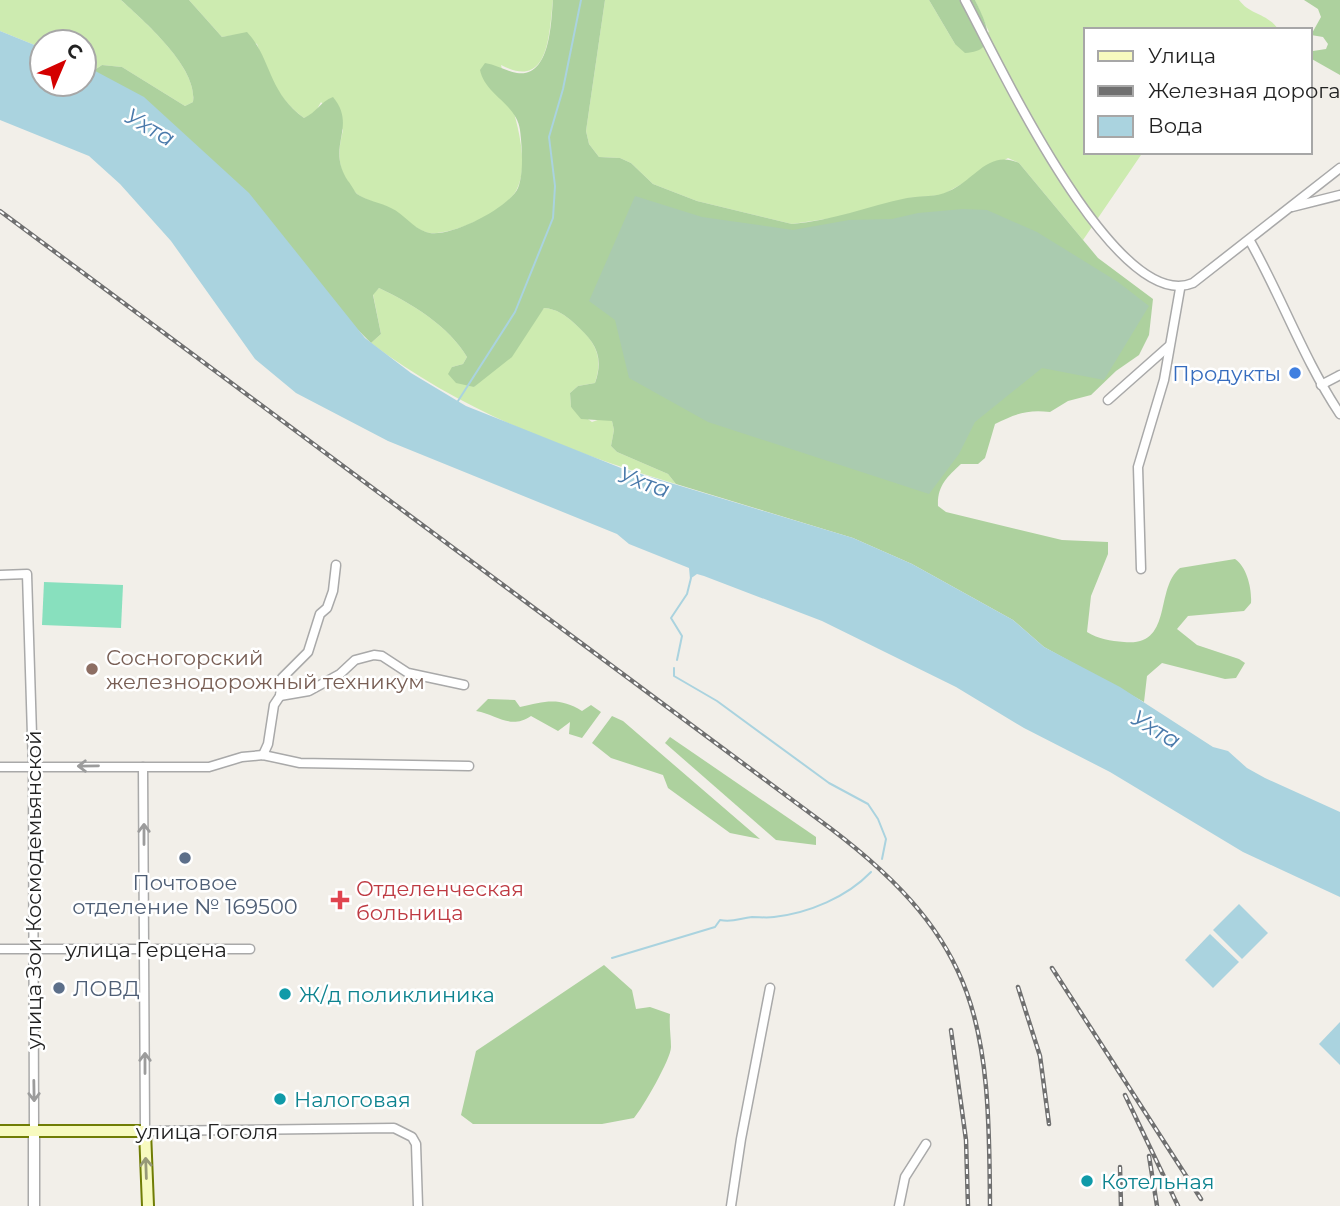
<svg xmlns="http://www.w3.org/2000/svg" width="1340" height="1206" font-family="Montserrat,sans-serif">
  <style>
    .grass { fill: #cdebb0 }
    .forest { fill: #add19e }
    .cemetery { fill: #aacbaf }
    .pitch { fill: #88e0be }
    .water { fill: #aad3df }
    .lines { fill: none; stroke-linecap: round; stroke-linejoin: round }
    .stream { stroke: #aad3df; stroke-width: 2 }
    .minor-casing { stroke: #a9a9a9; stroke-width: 11 }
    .tertiary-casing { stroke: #a9a9a9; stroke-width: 13 }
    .secondary-casing { stroke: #707d05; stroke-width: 14 }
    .minor { stroke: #fff; stroke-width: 8 }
    .tertiary { stroke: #fff; stroke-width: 10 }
    .secondary { stroke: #f7fabf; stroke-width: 10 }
    .rail-casing { stroke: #707070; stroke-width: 4.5 }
    .rail { stroke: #fff; stroke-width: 2; stroke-dasharray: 5; stroke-linecap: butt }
    .oneway { stroke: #9c9c9c }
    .oneway2 { stroke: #979978 }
    .shop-dot { fill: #3f7fe0; stroke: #fff; stroke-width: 2.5 }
    .education-dot { fill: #8d6e63; stroke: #fff; stroke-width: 2.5 }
    .service-dot { fill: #5c6f8a; stroke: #fff; stroke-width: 2.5 }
    .health-dot { fill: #e0444e; stroke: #fff; stroke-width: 2.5 }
    .culture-dot { fill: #0f9aa8; stroke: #fff; stroke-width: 2.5 }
    .labels { text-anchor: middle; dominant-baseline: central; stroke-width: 5; stroke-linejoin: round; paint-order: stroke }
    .shop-label { font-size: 21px; fill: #366cbe; stroke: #fff; text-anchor: end }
    .education-label { font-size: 21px; fill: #785e54; stroke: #fff; text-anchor: start }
    .service-label { font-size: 21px; fill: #4e5e75; stroke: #fff }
    .health-label { font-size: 21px; fill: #be3a42; stroke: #fff; text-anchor: start }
    .street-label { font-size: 21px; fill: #222; stroke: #fff }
    .culture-label { font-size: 21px; fill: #0d838f; stroke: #fff; text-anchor: start }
    .water-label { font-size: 23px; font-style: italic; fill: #4a7aab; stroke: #fff }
  </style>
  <rect width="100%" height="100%" fill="#f2efe9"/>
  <g class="grass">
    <path d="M0,0H121C146,23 198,68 193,102L185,106L122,67L102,65L93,71L84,65V42H42V48L0,31Z"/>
    <path d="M189,0H553C549,33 550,91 501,65C508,98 533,156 517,189C507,211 454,235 430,233C419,232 404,218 394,212C385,206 362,199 356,193C337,174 337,153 343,130L321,102L315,113L304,118C278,99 267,73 257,44L235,35L222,37Z"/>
    <path d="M605,0H929L955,44L989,32L975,0H1239C1251,16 1266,12 1279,30H1086V152H1143L1083,240L1019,163L1008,158L942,195L909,198L846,216L792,224L697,201L653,184L631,163L620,158L599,157L589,144L586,131Z"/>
    <path d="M379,288C411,303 449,326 467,357L463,364L452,367L474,387L544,308C557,309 565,315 574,323C595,341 604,356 595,383L578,386L570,393L571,407L592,422L603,418L612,421L614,430L611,446L617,452L668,474L676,484C568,452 461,411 371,343L381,334L373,294Z"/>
  </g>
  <g class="forest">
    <path d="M121,0H189L222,37L247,32C272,59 267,91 304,118C317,112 320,102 333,97C358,127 325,146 348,181C351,184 354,191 357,194C365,200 382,203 391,208C404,214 413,228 426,232C447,240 509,208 518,188C524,173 522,146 520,130C517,104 485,95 480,70L485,63C497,65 506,71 517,73C551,78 551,21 553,0H605L586,131L589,144L599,157L620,158L631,163L653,184L697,201L792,224C832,221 868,206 907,198C922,195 935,198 949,191C975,180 988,149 1019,163L1098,258L1153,299L1149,335L1139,355L1116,371L1091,395L1068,401L1050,412C1028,409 1015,414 995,424L985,458L978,464H961C947,477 937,486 938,506L946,512L1062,540L1108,542V554L1091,596L1087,632C1099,639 1110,641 1124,642C1174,647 1154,589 1180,568L1235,559C1247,567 1252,589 1251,603L1244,611L1188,616L1177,629L1197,645L1239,659L1245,663L1236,678L1225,679L1162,663L1147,676L1144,702L1044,647L1013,620L912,564L853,538L676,484L668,474L617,452L611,446L614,430L612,421L581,419L571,407L570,393L578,386L595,383C605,355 594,341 574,323C565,315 557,309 544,308L512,357L474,387L456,383L448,374L452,367L463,364L467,357C449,326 411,303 379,288L373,295L381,334L371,343L113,84L93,71L102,65L122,67L185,106L193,102C198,68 146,23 121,0Z"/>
    <path d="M929,0H975C985,21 1002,51 965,53L955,44Z"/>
    <polygon points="1304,0 1340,0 1340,75 1310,58 1313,51 1326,49 1328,44 1323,37 1311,35 1321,17 1318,9"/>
    <path d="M488,699L515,700L520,707C545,701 560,697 582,711L591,705L601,712L582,738L569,734L570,722L558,731L531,716C510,730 498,715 476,711Z"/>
    <polygon points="612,716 623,721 760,839 730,833 668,788 663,775 611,758 592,743"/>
    <polygon points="670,737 816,837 816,845 776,840 665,743"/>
    <path d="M604,965L632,990L636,1009L650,1007L670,1014C669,1026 671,1037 671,1047C671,1059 642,1109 634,1118L602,1124H473L461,1115L476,1051Z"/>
  </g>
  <polygon class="cemetery" points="635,196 702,217 793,230 849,220 892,219 918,213 963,209 987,210 1037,232 1118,282 1149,306 1104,380 1042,368 975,422 959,454 929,494 708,422 629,378 615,320 589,301"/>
  <polygon class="pitch" points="44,582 123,585 121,628 42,625"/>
  <g class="water">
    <polygon points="0,31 42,48 42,84 84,84 84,65 144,97 249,193 365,338 411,373 466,406 621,468 853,538 912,564 1013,620 1044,647 1120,687 1213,747 1228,751 1247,768 1265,778 1340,812 1340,897 1243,852 1110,772 1024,728 956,687 822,621 704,576 697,574 690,579 689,568 629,544 617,534 388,441 296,393 255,359 171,241 120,184 89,156 0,120"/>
    <polygon points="1239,904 1268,933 1242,959 1213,930"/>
    <polygon points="1210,934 1239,962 1213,988 1185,960"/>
    <polygon points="1340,1022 1340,1065 1319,1044"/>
  </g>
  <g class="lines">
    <g class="stream">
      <polyline points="458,401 515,312 553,218 555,186 549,137 563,89 581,0"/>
      <polyline points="677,660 682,636 671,618 687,594 691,578"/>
      <polyline points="674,668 674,676 717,701 829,783 868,804 878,819 886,839 882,859"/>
      <path d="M612,958L715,927L720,920C733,923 740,918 752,917C759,917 767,918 774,917C809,913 847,897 871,872"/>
    </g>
    <defs>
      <g id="minor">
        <path d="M965,0C996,57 1115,316 1193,283L1340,168"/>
        <polyline points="1292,207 1340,195"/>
        <path d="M1250,241C1282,298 1304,360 1340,414"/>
        <polyline points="1321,385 1340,375"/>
        <polyline points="1108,400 1169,346"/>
        <polyline points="1141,569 1138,467 1164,380 1180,289"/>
        <polyline points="0,575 27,574 33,767 34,1130"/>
        <polyline points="280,696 309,691 340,674 355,660 374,655 382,656 408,673 464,685"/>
        <polyline points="263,755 268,744 274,705 280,696 282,678 308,652 320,614 327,608 333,591 336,565"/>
        <polyline points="0,767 209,767 242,757 263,755 300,763 469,766"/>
        <polyline points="143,767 145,1131 394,1128 412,1137 416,1144 418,1206"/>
        <polyline points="0,949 250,949"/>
        <polyline points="731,1206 741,1139 770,988"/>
        <polyline points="899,1206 905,1177 926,1144"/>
      </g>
      <polyline id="tertiary" points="34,1206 34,1130"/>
      <polyline id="secondary" points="0,1131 145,1131 148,1206"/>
    </defs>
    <use href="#minor" class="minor-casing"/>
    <use href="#tertiary" class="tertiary-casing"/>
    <use href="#secondary" class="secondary-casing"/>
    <use href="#minor" class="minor"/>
    <use href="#tertiary" class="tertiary"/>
    <use href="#secondary" class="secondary"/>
    <defs>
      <g id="rail">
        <path d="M0,211L830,828C982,943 989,1025 990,1206"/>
        <polyline points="1052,968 1201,1199"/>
        <polyline points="1018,987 1040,1056 1049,1124"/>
        <polyline points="951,1030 966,1140 968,1206"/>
        <polyline points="1125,1095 1178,1206"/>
        <polyline points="1149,1156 1157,1206"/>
        <polyline points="1120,1167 1121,1206"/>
      </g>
    </defs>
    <use href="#rail" class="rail-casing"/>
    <use href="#rail" class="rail"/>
  </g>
  <defs><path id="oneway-shaft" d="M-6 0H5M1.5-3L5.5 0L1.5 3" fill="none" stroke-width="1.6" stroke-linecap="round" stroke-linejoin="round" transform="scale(1.75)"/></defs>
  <g class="oneway">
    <use href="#oneway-shaft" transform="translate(88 766) rotate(179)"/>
    <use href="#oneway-shaft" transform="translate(144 834) rotate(-90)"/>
    <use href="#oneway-shaft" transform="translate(145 1063) rotate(-90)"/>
    <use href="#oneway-shaft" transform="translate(34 1091) rotate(89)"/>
  </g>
  <use class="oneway2" href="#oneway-shaft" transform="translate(146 1168) rotate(-92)"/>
  <circle class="shop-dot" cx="1295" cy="373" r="7"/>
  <circle class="education-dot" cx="92" cy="669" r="7"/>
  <g class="service-dot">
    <circle cx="185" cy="858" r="7"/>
    <circle cx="59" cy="988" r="7"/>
  </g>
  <path class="health-dot" d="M336.5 889.5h7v7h7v7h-7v7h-7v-7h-7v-7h7z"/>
  <g class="culture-dot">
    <circle cx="285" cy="994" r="7"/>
    <circle cx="280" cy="1099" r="7"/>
    <circle cx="1087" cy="1181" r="7"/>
  </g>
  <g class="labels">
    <g class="shop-label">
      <text x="1281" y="373">Продукты</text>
    </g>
    <g class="education-label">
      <text x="106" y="657">Сосногорский<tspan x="106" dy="24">железнодорожный техникум</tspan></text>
    </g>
    <g class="service-label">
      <text x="185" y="882">Почтовое<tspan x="185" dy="24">отделение № 169500</tspan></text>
      <text x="73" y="988" text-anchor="start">ЛОВД</text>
    </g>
    <g class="health-label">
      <text x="356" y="888">Отделенческая<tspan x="356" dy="24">больница</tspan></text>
    </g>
    <g class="street-label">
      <text transform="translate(33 890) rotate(-90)">улица Зои Космодемьянской</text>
      <text x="146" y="949">улица Герцена</text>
      <text x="207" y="1131">улица Гоголя</text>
    </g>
    <g class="culture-label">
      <text x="299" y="994">Ж/д поликлиника</text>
      <text x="294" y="1099">Налоговая</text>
      <text x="1101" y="1181">Котельная</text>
    </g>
    <g class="water-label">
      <text transform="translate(150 127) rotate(30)">Ухта</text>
      <text transform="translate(644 482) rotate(19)">Ухта</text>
      <text transform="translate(1156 729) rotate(31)">Ухта</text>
    </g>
  </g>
  <rect x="1084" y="28" width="228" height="126" fill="#ffffff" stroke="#a7a7a7" stroke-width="2"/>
  <rect x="1098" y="51" width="35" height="10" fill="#f7fabf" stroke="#a7a7a7" stroke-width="2"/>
  <text x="1148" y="63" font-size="21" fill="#222222">Улица</text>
  <rect x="1098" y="86" width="35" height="10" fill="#707070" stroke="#a7a7a7" stroke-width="2"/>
  <text x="1148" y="98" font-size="21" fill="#222222">Железная дорога</text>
  <rect x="1098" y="116" width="35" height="21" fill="#aad3df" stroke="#a7a7a7" stroke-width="2"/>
  <text x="1148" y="133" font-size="21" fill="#222222">Вода</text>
  <g transform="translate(63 63) rotate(44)"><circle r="33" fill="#ffffff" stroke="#a7a7a7" stroke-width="2"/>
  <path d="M0-5L12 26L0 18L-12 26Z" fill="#d40000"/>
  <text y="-10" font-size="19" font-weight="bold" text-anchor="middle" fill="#222222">С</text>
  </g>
</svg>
